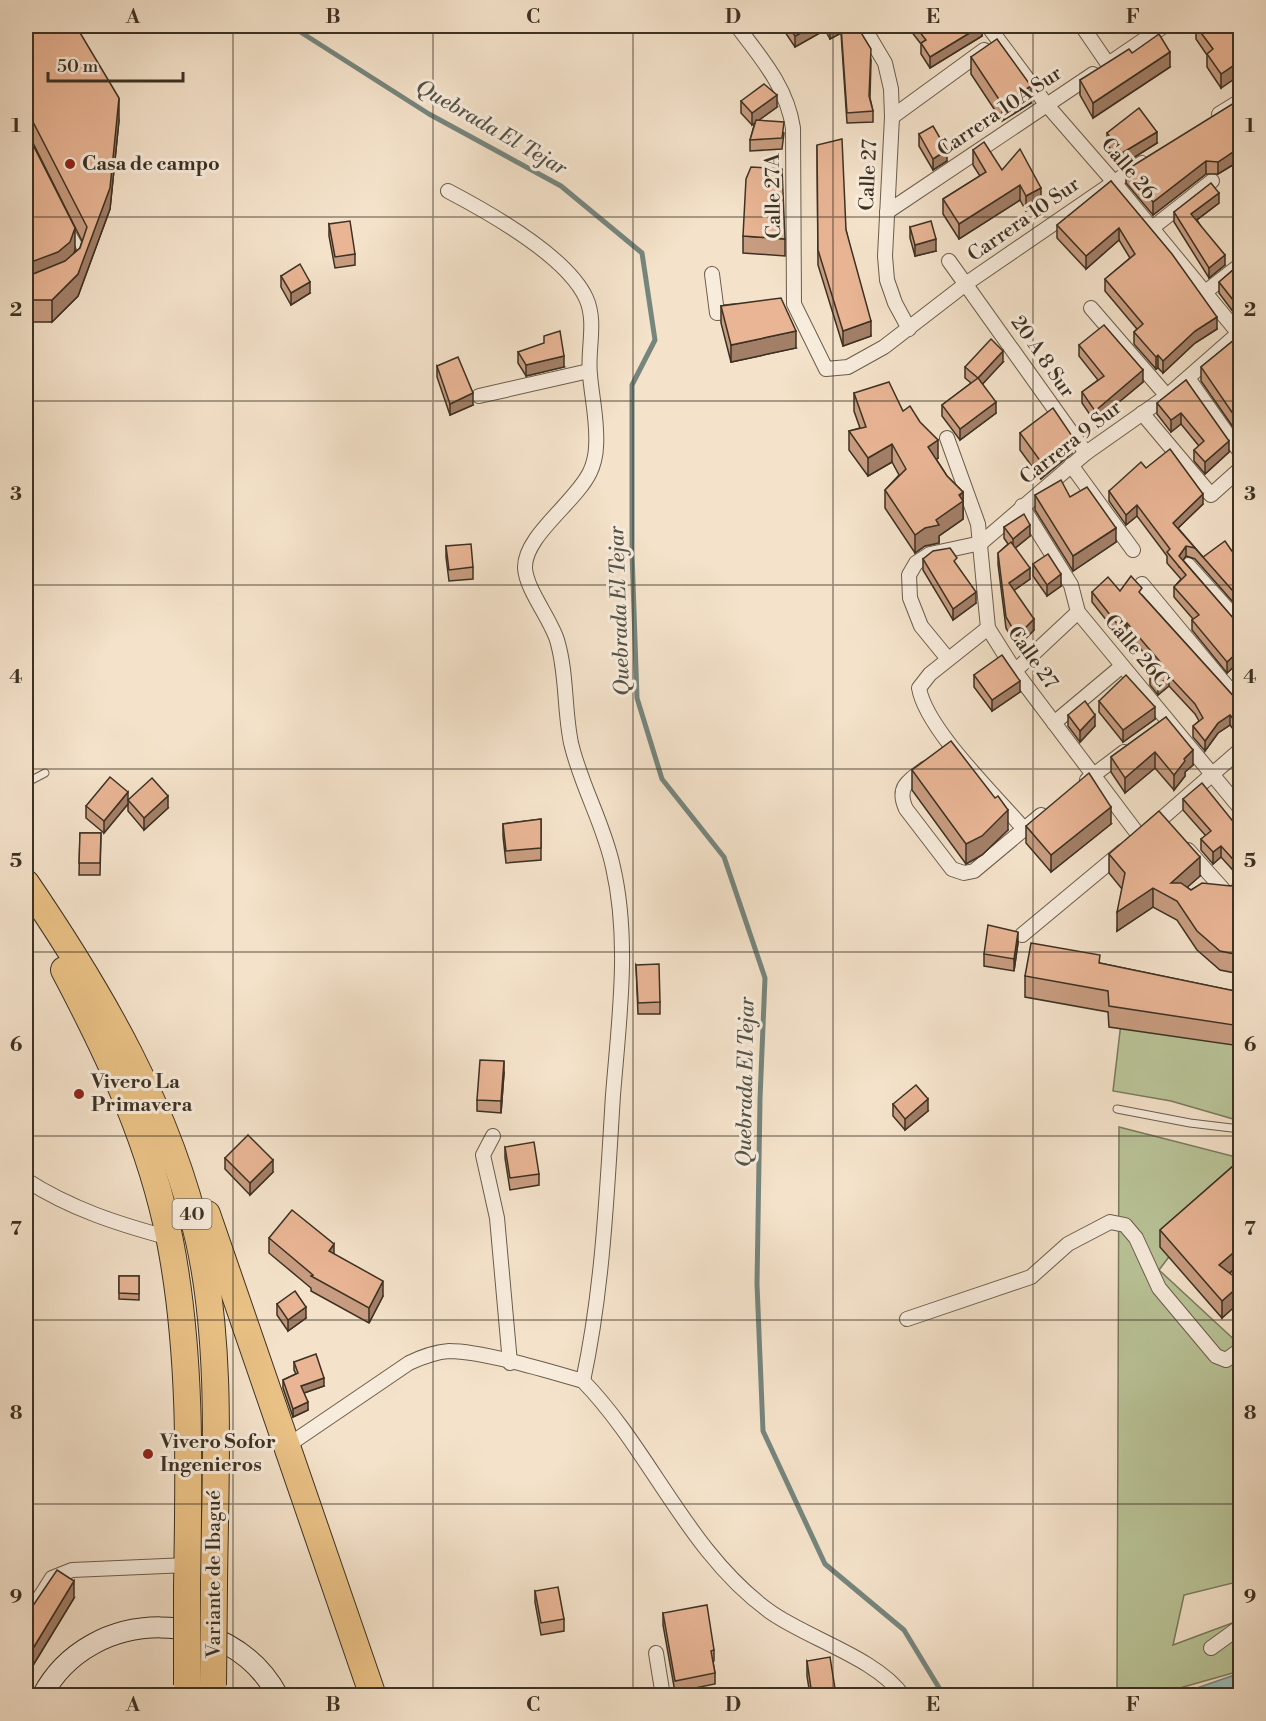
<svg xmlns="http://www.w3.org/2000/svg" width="1266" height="1721" font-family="'Libre Bodoni',serif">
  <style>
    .green { fill: #b9c498; stroke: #7a7a5d; stroke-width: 1.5 }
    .water { fill: #9cbdba; stroke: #76857d; stroke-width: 1.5 }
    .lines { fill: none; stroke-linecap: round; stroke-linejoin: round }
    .stream { stroke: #76857d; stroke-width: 5 }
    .lane-casing { stroke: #6a5d4c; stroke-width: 9 }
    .street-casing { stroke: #6a5d4c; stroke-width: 16 }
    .secondary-casing { stroke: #3c3122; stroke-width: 22 }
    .highway-casing { stroke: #3c3122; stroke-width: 28 }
    .lane { stroke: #f8ecdd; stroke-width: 7 }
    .street { stroke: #f8ecdd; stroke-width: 14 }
    .secondary { stroke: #f8ecdd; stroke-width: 20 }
    .highway { stroke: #eac185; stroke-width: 26 }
    .highway-bridge-casing { stroke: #3c3122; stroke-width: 28; stroke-linecap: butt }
    .highway-bridge { stroke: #eac185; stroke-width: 26 }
    .wall { fill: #c89c80; stroke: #3c3122; stroke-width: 1.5; fill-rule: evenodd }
    .shaded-wall { fill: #a37f68; stroke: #3c3122; stroke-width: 1.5 }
    .building { fill: #e9b595; stroke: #3c3122; stroke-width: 1.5 }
    .grid { fill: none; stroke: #3c3122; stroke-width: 1.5; stroke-opacity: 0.55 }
    .poi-dot { fill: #8f2418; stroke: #f8ecdd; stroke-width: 2 }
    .labels { text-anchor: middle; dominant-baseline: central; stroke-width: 6; stroke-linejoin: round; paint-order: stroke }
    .shield { fill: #f8ecdd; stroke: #74695a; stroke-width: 1.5 }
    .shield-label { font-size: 18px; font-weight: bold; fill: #3c3122 }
    .street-label { font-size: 20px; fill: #3c3122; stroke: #f8ecdd }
    .poi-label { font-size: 20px; font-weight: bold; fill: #3c3122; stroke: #f8ecdd; text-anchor: start }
    .water-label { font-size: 21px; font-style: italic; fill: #545448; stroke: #f8ecdd }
    .neatline { fill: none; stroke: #3c3122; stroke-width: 2 }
    .grid-label { font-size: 20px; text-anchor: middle; font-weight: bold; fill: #3c3122 }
  </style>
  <rect width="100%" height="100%" fill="#f4e2ca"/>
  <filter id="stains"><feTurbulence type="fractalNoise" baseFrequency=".00333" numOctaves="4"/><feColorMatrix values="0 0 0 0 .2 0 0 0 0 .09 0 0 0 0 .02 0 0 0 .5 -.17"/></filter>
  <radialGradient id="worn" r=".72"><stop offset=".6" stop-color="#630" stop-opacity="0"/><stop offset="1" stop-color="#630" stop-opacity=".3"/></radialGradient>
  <g class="green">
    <polygon points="1123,1006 1240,1027 1240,1121 1171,1101 1113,1091"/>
    <path d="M1119,1127L1240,1158V1163L1159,1270L1240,1345V1512L1235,1516C1240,1538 1243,1559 1237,1582L1184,1595L1173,1645L1240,1620V1671L1155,1695L1117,1696Z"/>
  </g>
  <polygon class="water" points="1240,1673 1240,1695 1177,1695"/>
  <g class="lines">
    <polyline class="stream" points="291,26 429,114 561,186 642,253 655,340 632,385 632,553 637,698 662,779 724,857 765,978 760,1099 757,1284 763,1431 825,1564 904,1630 944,1696"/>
    <defs>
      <g id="lane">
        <polyline points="72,233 81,249 81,255"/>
        <polyline points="26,783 45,773"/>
        <polyline points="1117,1109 1190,1123 1240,1129"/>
      </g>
      <g id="street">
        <path d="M737,26C761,58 787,87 793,128L794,304L826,369L848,367L884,347L967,283L1142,163"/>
        <polyline points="863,26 885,63 891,89 892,117 885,256 887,280 895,303 909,329"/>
        <polyline points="988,26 1046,104 1113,181 1240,335"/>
        <polyline points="1082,26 1108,64"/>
        <polyline points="1114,60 1164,26"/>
        <polyline points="1219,114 1240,101"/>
        <polyline points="892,117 984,50"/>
        <path d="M448,191C488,212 566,255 586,298C597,322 587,350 590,375C592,399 598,423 596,447C596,455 593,466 590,472C576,502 524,536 525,568C526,589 550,618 557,640C567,673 564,709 571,743C581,786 604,824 613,867C630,941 619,1020 613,1095C607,1191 603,1288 583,1381"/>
        <polyline points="887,212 1093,74"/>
        <polyline points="1152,228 1212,181"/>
        <polyline points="949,261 1086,453"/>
        <polyline points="712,274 717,313 738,311"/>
        <polyline points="1204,293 1240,265"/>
        <polyline points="1091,308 1167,396"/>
        <polyline points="1188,378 1240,452"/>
        <polyline points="479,396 589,371"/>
        <polyline points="1142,413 1211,495 1240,469"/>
        <polyline points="947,438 978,524 988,628 1015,671 1140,837"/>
        <polyline points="1071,465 1133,550"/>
        <polyline points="1022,506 1071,585 1078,612 1240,808"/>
        <polyline points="1188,565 1240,623"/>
        <polyline points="1142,584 1240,702"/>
        <path d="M988,628L930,674L919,688C926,729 995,795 1023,828"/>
        <polyline points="948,659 921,626 910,598 909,575 916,563 930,554 981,543 1086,453 1167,396 1240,332"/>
        <polyline points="1015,671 1078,612"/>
        <polyline points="1054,723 1122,666"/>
        <path d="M926,768C908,781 896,787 906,809L952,869L964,873L974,871L1041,815"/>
        <polyline points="1087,780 1124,752"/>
        <polyline points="1152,827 1240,750"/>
        <polyline points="1188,850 1229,896"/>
        <polyline points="1022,935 1123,851"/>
        <polyline points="493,1136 483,1155 497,1218 510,1363"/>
        <path d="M26,1180C71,1209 118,1224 170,1238"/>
        <polyline points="907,1319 1031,1277 1068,1244 1110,1222 1125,1225 1136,1238 1159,1288 1216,1356 1226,1360 1240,1350"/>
        <path d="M287,1446L409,1363C422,1357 434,1352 449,1351C482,1351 549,1371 583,1381C651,1451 687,1551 769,1611C806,1638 877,1658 903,1696"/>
        <polyline points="26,1619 52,1578 72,1570 188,1565"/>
        <polyline points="1211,1648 1240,1627"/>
        <polyline points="656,1653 663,1696"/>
      </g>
      <path id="secondary" d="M42,1696C90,1604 230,1605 278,1696"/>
      <g id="highway">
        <path d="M26,883C101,993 169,1109 199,1241C223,1349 215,1475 214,1585"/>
        <path d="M64,970C110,1057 151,1144 170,1241C192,1354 189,1472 187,1586"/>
        <polyline points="207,1214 373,1696"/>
      </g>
    </defs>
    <use href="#lane" class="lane-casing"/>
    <use href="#street" class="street-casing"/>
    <use href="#secondary" class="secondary-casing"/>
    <use href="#highway" class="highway-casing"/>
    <use href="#lane" class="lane"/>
    <use href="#street" class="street"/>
    <use href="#secondary" class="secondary"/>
    <use href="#highway" class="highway"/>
    <defs>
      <g id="highway-bridge">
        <polyline points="187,1586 187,1685"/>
        <polyline points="213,1685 214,1585"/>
      </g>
    </defs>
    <use href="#highway-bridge" class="highway-bridge-casing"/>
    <use href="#highway-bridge" class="highway-bridge"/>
  </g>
  <g class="wall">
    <path d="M26,26L119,120L110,209L78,296L52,322H26ZM29,139H31L82,241L80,248L74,253L75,250Z"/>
    <polygon points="781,26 857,26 871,60 870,98 873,111 873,122 847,123 841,33 830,39 825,30 795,47"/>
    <polygon points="907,26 982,26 982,36 930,68 921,54 921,44"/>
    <polygon points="1196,26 1240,26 1221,88 1207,67 1207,55 1196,39"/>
    <polygon points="1132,53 1170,67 1093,118 1080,95 1080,80"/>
    <polygon points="971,57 1031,103 1002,121 971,74"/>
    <polygon points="741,101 777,107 759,120 784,133 782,149 750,151 750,140 755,122 752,125 741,113"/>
    <polygon points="1240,111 1238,166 1236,163 1218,174 1206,174 1153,215 1126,183 1126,170"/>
    <polygon points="1107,133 1157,143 1122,165 1107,144"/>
    <polygon points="919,134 947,161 933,170 919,146"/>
    <polygon points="817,145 846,230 871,336 843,346 818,265"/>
    <polygon points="973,150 1002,170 1041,203 1026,211 1020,200 959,239 943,214 943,199 980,176 973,165"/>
    <polygon points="1111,181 1217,329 1195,343 1163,373 1158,368 1156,369 1134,344 1134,332 1137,329 1105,291 1105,279 1130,258 1119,240 1086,269 1057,238 1057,225"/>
    <polygon points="1219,203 1197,220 1225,265 1209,278 1174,222 1174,212"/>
    <polygon points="329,224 355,254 355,265 335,268 329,236"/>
    <polygon points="910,227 936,251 915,256 910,238"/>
    <polygon points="743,236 785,239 785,256 743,253"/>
    <polygon points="1240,264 1240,314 1237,317 1219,293 1219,282"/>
    <polygon points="281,276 310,293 291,305 281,287"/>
    <polygon points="721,306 796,348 731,362 721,323"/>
    <polygon points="1240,335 1240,437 1201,381 1201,367"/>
    <polygon points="1079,345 1143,382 1095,422 1082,403 1082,392 1098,380 1079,356"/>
    <polygon points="518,352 564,367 526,376 518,363"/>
    <polygon points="1003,362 982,384 996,413 960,440 942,416 942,405 971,383 965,378 965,367"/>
    <polygon points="437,366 473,405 450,415 437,377"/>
    <polygon points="1186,380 1229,452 1205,474 1194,461 1194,450 1199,446 1181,424 1171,432 1157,414 1157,403"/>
    <polygon points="854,393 903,411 938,458 936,459 947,476 963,492 963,519 939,536 939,543 925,546 915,553 885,508 885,490 899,475 892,462 868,476 849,450 849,431 860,428 854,411"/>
    <polygon points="1020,433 1072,453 1041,479 1020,450"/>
    <polygon points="1146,468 1203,504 1178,528 1203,557 1234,554 1240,548 1240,610 1195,559 1186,556 1183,560 1233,618 1240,621 1240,661 1227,673 1192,630 1192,620 1193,619 1174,597 1174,587 1181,579 1167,563 1167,556 1137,516 1126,525 1109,501 1109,491"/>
    <polygon points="1035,495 1070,497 1116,542 1073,571 1035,510"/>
    <polygon points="1004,527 1030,536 1015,548 1030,579 1014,590 1034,630 1017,647 1006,628 998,564 998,553 1008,544 1004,538"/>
    <polygon points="446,546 473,567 473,579 449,581 446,557"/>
    <polygon points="923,559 976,603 953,620 923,570"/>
    <polygon points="1033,564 1061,586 1047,596 1033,576"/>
    <polygon points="1092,592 1142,595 1237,700 1240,700 1240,738 1230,725 1218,733 1205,751 1193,737 1193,726 1199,721 1195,714 1169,686 1158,695 1150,685 1150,675 1157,668 1127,633 1122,640 1092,602"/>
    <polygon points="1240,666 1240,690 1234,681 1234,670"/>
    <polygon points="974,675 1020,692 992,711 974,687"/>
    <polygon points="1099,701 1155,719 1123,742 1099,712"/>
    <polygon points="1068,715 1095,726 1080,742 1068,726"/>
    <polygon points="1166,717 1193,765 1185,772 1185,776 1174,790 1155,768 1125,793 1111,772 1111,757"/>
    <polygon points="1240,749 1240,765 1239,763 1239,751"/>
    <polygon points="912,770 1008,830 982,855 966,864 912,790"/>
    <polygon points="1183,799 1240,830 1240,878 1221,857 1213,864 1201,850 1201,839 1206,836 1183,810"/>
    <polygon points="128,800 168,808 144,830 128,811 128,804 104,833 86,818 86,806"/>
    <polygon points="541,819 541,860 506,863 503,836 503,824"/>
    <polygon points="1111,824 1051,872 1026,843 1026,826"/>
    <polygon points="80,833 101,833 100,875 79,875"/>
    <polygon points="1109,854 1200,876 1187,887 1191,890 1231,886 1240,883 1240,974 1220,970 1197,950 1177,920 1153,907 1117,931 1122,889 1109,873"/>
    <polygon points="1018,943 1014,971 984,966 984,954"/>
    <polygon points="1100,963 1240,992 1240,1046 1109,1027 1108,1012 1025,997 1025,976"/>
    <polygon points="636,965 660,1002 660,1014 638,1014"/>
    <polygon points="504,1073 501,1113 477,1111 477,1100"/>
    <polygon points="893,1104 928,1111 905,1130 893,1116"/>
    <polygon points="505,1147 539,1174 539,1185 510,1190 505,1158"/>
    <polygon points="225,1158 273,1172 250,1195 225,1169"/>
    <polygon points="1240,1160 1240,1264 1230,1273 1222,1318 1160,1247 1160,1230"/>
    <polygon points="269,1238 334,1254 383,1296 369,1323 311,1291 311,1288 269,1253"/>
    <polygon points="119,1276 139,1276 139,1300 119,1299"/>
    <polygon points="277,1304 306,1318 288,1331 277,1315"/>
    <polygon points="294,1362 324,1386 304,1393 308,1410 293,1417 283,1388 283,1380 296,1374 294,1370"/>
    <polygon points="535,1591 564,1619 564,1631 541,1635 535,1602"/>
    <polygon points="74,1598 29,1672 26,1670 26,1616"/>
    <polygon points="663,1613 714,1650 714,1661 713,1662 715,1673 715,1684 675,1692 663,1625"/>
    <polygon points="807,1661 836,1695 810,1695 807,1676"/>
  </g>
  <g class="shaded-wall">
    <polygon points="814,26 825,26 825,30 795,47 795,36"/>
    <polygon points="835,26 841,26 841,33 830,39 830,28"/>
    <polygon points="981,26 982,26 982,36 930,68 930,57"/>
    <polygon points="1170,52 1170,67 1093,118 1093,103"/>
    <polygon points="1240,61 1240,75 1221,88 1221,74"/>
    <polygon points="1031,86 1031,103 1002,121 1002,104"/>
    <polygon points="777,95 777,107 752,125 752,113"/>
    <polygon points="119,98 119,120 110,209 78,296 52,322 52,300 78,274"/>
    <polygon points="1157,132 1157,143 1122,165 1122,153"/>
    <polygon points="947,150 947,161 933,170 933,159"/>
    <polygon points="1236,150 1236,163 1218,174 1218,162"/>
    <polygon points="1240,152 1240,164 1238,166 1238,153"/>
    <polygon points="1206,161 1206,174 1153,215 1153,202"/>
    <polygon points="1020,185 1020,200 959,239 959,224"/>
    <polygon points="1041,188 1041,203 1026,211 1026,196"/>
    <polygon points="1219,193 1219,203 1191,224 1191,214"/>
    <polygon points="75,228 75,250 70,263 26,286 26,264"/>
    <polygon points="1119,228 1119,240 1086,269 1086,256"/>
    <polygon points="936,239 936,251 915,256 915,245"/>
    <polygon points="1225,255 1225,265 1209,278 1209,268"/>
    <polygon points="310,282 310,293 291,305 291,293"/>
    <polygon points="1240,303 1240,314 1237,317 1237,305"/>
    <polygon points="1217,317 1217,329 1195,343 1163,373 1163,361 1195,331"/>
    <polygon points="871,321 871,336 843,346 843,331"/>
    <polygon points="796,331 796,348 731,362 731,345"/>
    <polygon points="1003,351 1003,362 978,389 978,378"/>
    <polygon points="1158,355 1158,368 1156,369 1156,357"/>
    <polygon points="564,356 564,367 526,376 526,365"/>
    <polygon points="1143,370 1143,382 1095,422 1095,411"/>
    <polygon points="473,393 473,405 450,415 450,404"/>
    <polygon points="996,402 996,413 960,440 960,429"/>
    <polygon points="1181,413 1181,424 1171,432 1171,420"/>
    <polygon points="1072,436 1072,453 1041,479 1041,462"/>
    <polygon points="938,440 938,458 928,465 928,447"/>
    <polygon points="1229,441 1229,452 1205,474 1205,462"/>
    <polygon points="892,444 892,462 868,476 868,458"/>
    <polygon points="963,492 963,519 939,536 939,543 925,546 915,553 915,535 936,520"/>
    <polygon points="1203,494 1203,504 1173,533 1173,523"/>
    <polygon points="1137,505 1137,516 1126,525 1126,515"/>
    <polygon points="1030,525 1030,536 1013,550 1013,539"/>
    <polygon points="1116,528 1116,542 1073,571 1073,556"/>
    <polygon points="1186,546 1186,556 1179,566 1179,556"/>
    <polygon points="1030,568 1030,579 1009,594 1009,583"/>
    <polygon points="1061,574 1061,586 1047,596 1047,585"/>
    <polygon points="976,592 976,603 953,620 953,609"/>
    <polygon points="1034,619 1034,630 1017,647 1017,636"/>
    <polygon points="1127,623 1127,633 1122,640 1122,630"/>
    <polygon points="1240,650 1240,661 1227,673 1227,662"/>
    <polygon points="1169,676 1169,686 1158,695 1158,685"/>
    <polygon points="1020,681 1020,692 992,711 992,700"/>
    <polygon points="1155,707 1155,719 1123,742 1123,730"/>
    <polygon points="1095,715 1095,726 1080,742 1080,731"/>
    <polygon points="1230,715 1230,725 1218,733 1205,751 1205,741 1218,723"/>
    <polygon points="1193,750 1193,765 1185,772 1185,776 1174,790 1174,775 1184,759"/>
    <polygon points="1155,752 1155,768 1125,793 1125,778"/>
    <polygon points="128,792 128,804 104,833 104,821"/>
    <polygon points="168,796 168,808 144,830 144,818"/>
    <polygon points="1111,807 1111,824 1051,872 1051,855"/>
    <polygon points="1008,810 1008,830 982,855 966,864 966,844"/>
    <polygon points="1221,846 1221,857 1213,864 1213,852"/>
    <polygon points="1200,857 1200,876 1174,899 1171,883"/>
    <polygon points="1153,888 1153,907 1117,931 1117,912"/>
    <polygon points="1018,932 1018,943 1014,971 1014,959"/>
    <polygon points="504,1061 504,1073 501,1113 501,1101"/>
    <polygon points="928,1099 928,1111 905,1130 905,1119"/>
    <polygon points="273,1160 273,1172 250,1195 250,1183"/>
    <polygon points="334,1244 334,1259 329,1251"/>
    <polygon points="1240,1247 1240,1264 1219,1282 1219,1265"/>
    <polygon points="383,1281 383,1296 369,1323 369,1308"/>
    <polygon points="1240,1285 1240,1302 1222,1318 1222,1301"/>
    <polygon points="306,1307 306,1318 288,1331 288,1320"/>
    <polygon points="324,1378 324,1386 301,1394 301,1386"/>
    <polygon points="308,1402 308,1410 293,1417 293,1409"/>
    <polygon points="74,1581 74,1598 29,1672 29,1655"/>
  </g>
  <g class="building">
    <polygon points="26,26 76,26 119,98 110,188 78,274 52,300 26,300 26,274 28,276 65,261 80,248 87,227 31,118 26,115"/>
    <polygon points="788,26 814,26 795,36"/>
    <polygon points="841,26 857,26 871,49 869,96 873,111 847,113"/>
    <polygon points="915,26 981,26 930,57 921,43 926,40"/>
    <polygon points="1196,26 1240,26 1240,61 1221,74 1207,54 1213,49"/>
    <polygon points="1159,34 1170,52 1093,103 1080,80 1129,49 1132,53"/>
    <polygon points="997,39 1031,86 1002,104 971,57"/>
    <polygon points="764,84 777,95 752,113 741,101"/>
    <polygon points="1234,103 1240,111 1240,152 1238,153 1236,150 1218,162 1206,161 1153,202 1126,170"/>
    <polygon points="1139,108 1157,132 1122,153 1107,133"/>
    <polygon points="756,120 784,122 782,138 750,140"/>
    <polygon points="933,126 947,150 933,159 919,134"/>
    <polygon points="26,131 75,228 70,242 58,252 26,264"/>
    <polygon points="842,139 846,230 871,321 843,331 818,250 817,145"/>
    <polygon points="984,142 1002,170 1020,149 1041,188 1026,196 1020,185 959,224 943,199 986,172 973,150"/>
    <polygon points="751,167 782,169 785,239 743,236 746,179"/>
    <polygon points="1111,181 1172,254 1217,317 1195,331 1163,361 1158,355 1156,357 1134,332 1143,324 1105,279 1135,254 1119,228 1086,256 1057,225"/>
    <polygon points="1211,183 1219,193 1191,214 1225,255 1209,268 1174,212"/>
    <polygon points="350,221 355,254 335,257 329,224"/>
    <polygon points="931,221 936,239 915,245 910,227"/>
    <polygon points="300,264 310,282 291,293 281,276"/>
    <polygon points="1240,264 1240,303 1237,305 1219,282"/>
    <polygon points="781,298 796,331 731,345 721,306"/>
    <polygon points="1104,325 1143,370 1095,411 1082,392 1104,376 1079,345"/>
    <polygon points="560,331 564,356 526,365 518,352 544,343 544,336"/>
    <polygon points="1240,335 1240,424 1201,367"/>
    <polygon points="991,339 1003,351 978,378 965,367"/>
    <polygon points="458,357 473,393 450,404 437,366"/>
    <polygon points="978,378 996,402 960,429 942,405"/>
    <polygon points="1186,380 1229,441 1205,462 1194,450 1204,441 1181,413 1171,420 1157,403"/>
    <polygon points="889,382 903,411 910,406 920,422 938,440 928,447 947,476 963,492 959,495 963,501 936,520 939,525 925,528 915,535 885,490 906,469 892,444 868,458 849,431 866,427 854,393"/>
    <polygon points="1053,408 1072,436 1041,462 1020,433"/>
    <polygon points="1170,449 1203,494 1173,523 1203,557 1225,541 1234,554 1240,548 1240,599 1195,548 1186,546 1179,556 1233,618 1240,621 1240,650 1227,662 1192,620 1199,615 1174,587 1186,575 1167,552 1170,549 1137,505 1126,515 1109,491 1141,462 1146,468"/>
    <polygon points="1061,480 1070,497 1087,487 1116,528 1073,556 1035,495"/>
    <polygon points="1024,514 1030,525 1013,539 1004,527"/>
    <polygon points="1011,542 1030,568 1009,583 1034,619 1017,636 1006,617 998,553"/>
    <polygon points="471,544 473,567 449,570 446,546"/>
    <polygon points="950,548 957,558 954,561 976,592 953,609 923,559 933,551"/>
    <polygon points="1048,554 1061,574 1047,585 1033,564"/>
    <polygon points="1131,576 1142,588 1139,592 1237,700 1240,700 1240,727 1230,715 1218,723 1205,741 1193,726 1203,718 1195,704 1169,676 1158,685 1150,675 1162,664 1127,623 1122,630 1092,592 1108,577 1120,591"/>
    <polygon points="1002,655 1020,681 992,700 974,675"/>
    <polygon points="1240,666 1240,679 1234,670"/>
    <polygon points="1126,675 1155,707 1123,730 1099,701"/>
    <polygon points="1085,701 1095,715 1080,731 1068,715"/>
    <polygon points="1166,717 1193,750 1184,759 1185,761 1174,775 1155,752 1125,778 1111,757"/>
    <polygon points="951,741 995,798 998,796 1008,810 982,836 966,844 912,770"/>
    <polygon points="1089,773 1111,807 1051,855 1026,826"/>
    <polygon points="110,777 128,792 104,821 86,806"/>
    <polygon points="152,778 168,796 144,818 128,800"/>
    <polygon points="1202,783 1240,830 1240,867 1221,846 1213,852 1201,839 1211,831 1183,799"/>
    <polygon points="1159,811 1200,857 1171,883 1181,883 1191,890 1202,883 1231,886 1236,883 1240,883 1240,955 1220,951 1197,931 1177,901 1153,888 1117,912 1125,873 1109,854"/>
    <polygon points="541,819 541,848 506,851 503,824"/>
    <polygon points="80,833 101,833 100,863 79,863"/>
    <polygon points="988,925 1018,932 1014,959 984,954"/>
    <polygon points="1031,943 1100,955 1099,963 1240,992 1240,1026 1109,1006 1108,991 1025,976"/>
    <polygon points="659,964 660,1002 638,1003 636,965"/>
    <polygon points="480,1060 504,1061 501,1101 477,1100"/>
    <polygon points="916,1085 928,1099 905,1119 893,1104"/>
    <polygon points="248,1135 273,1160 250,1183 225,1158"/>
    <polygon points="534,1142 539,1174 510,1178 505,1147"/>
    <polygon points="1240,1160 1240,1247 1219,1265 1240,1281 1240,1285 1222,1301 1160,1230"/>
    <polygon points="292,1210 334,1244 329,1251 383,1281 369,1308 311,1276 313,1275 269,1238"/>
    <polygon points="119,1276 139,1276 139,1294 119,1293"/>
    <polygon points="295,1291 306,1307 288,1320 277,1304"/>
    <polygon points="316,1354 324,1378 301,1386 308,1402 293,1409 283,1380 298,1373 294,1362"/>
    <polygon points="57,1570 74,1581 29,1655 26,1653 26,1616"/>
    <polygon points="558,1587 564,1619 541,1623 535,1591"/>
    <polygon points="707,1605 714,1650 711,1651 715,1673 675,1681 663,1613"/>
    <polygon points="830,1657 836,1695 812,1695 807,1661"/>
  </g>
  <path class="grid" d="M233,26V1696M433,26V1696M633,26V1696M833,26V1696M1033,26V1696M26,217H1240M26,401H1240M26,585H1240M26,769H1240M26,952H1240M26,1136H1240M26,1320H1240M26,1504H1240"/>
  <g class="poi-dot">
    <circle cx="70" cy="164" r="6"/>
    <circle cx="79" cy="1094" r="6"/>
    <circle cx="148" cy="1454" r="6"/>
  </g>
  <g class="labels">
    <rect class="shield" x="172.5" y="1199" width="39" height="30" rx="4.5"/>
    <g class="shield-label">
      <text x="192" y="1214">40</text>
    </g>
    <g class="street-label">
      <text transform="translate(1000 112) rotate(-34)">Carrera 10A Sur</text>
      <text transform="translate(1128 169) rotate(50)">Calle 26</text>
      <text transform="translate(869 175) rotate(-87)">Calle 27</text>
      <text transform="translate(774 196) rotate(-91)">Calle 27A</text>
      <text transform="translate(1024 220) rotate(-35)">Carrera 10 Sur</text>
      <text transform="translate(1042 357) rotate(55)">20 A 8 Sur</text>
      <text transform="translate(1071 443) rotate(-38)">Carrera 9 Sur</text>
      <text transform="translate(1136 651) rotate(50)">Calle 26C</text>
      <text transform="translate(1032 658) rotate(55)">Calle 27</text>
      <text transform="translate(214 1574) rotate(-90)">Variante de Ibagué</text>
    </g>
    <g class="poi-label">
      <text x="82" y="164">Casa de campo</text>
      <text x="91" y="1082">Vivero La<tspan x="91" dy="23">Primavera</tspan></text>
      <text x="160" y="1442">Vivero Sofor<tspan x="160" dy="23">Ingenieros</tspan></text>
    </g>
    <g class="water-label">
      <text transform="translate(491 128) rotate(30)">Quebrada El Tejar</text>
      <text transform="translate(620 611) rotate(-92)">Quebrada El Tejar</text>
      <text transform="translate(746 1082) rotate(-89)">Quebrada El Tejar</text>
    </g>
  </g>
  <rect width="1266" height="1721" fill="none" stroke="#f4e2ca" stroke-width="66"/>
  <path d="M48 72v9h135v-9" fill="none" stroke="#3c3122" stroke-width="3"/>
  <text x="57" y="72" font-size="18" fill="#3c3122" stroke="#f8ecdd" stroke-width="4.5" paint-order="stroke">50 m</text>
  <rect x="33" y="33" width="1200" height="1655" class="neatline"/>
  <g class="grid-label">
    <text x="133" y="23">A</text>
    <text x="333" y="23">B</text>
    <text x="533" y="23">C</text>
    <text x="733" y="23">D</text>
    <text x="933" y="23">E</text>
    <text x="1133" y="23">F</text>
    <text x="16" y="132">1</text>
    <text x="1250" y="132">1</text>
    <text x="16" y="316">2</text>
    <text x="1250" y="316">2</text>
    <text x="16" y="500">3</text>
    <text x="1250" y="500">3</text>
    <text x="16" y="683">4</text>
    <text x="1250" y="683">4</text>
    <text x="16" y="867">5</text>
    <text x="1250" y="867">5</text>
    <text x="16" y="1051">6</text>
    <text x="1250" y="1051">6</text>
    <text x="16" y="1235">7</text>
    <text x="1250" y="1235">7</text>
    <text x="16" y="1419">8</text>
    <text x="1250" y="1419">8</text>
    <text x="16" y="1603">9</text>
    <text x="1250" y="1603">9</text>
    <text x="133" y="1711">A</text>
    <text x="333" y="1711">B</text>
    <text x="533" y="1711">C</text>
    <text x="733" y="1711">D</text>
    <text x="933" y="1711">E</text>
    <text x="1133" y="1711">F</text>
  </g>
  <rect width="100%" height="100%" filter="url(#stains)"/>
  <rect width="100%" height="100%" fill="url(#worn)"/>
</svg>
